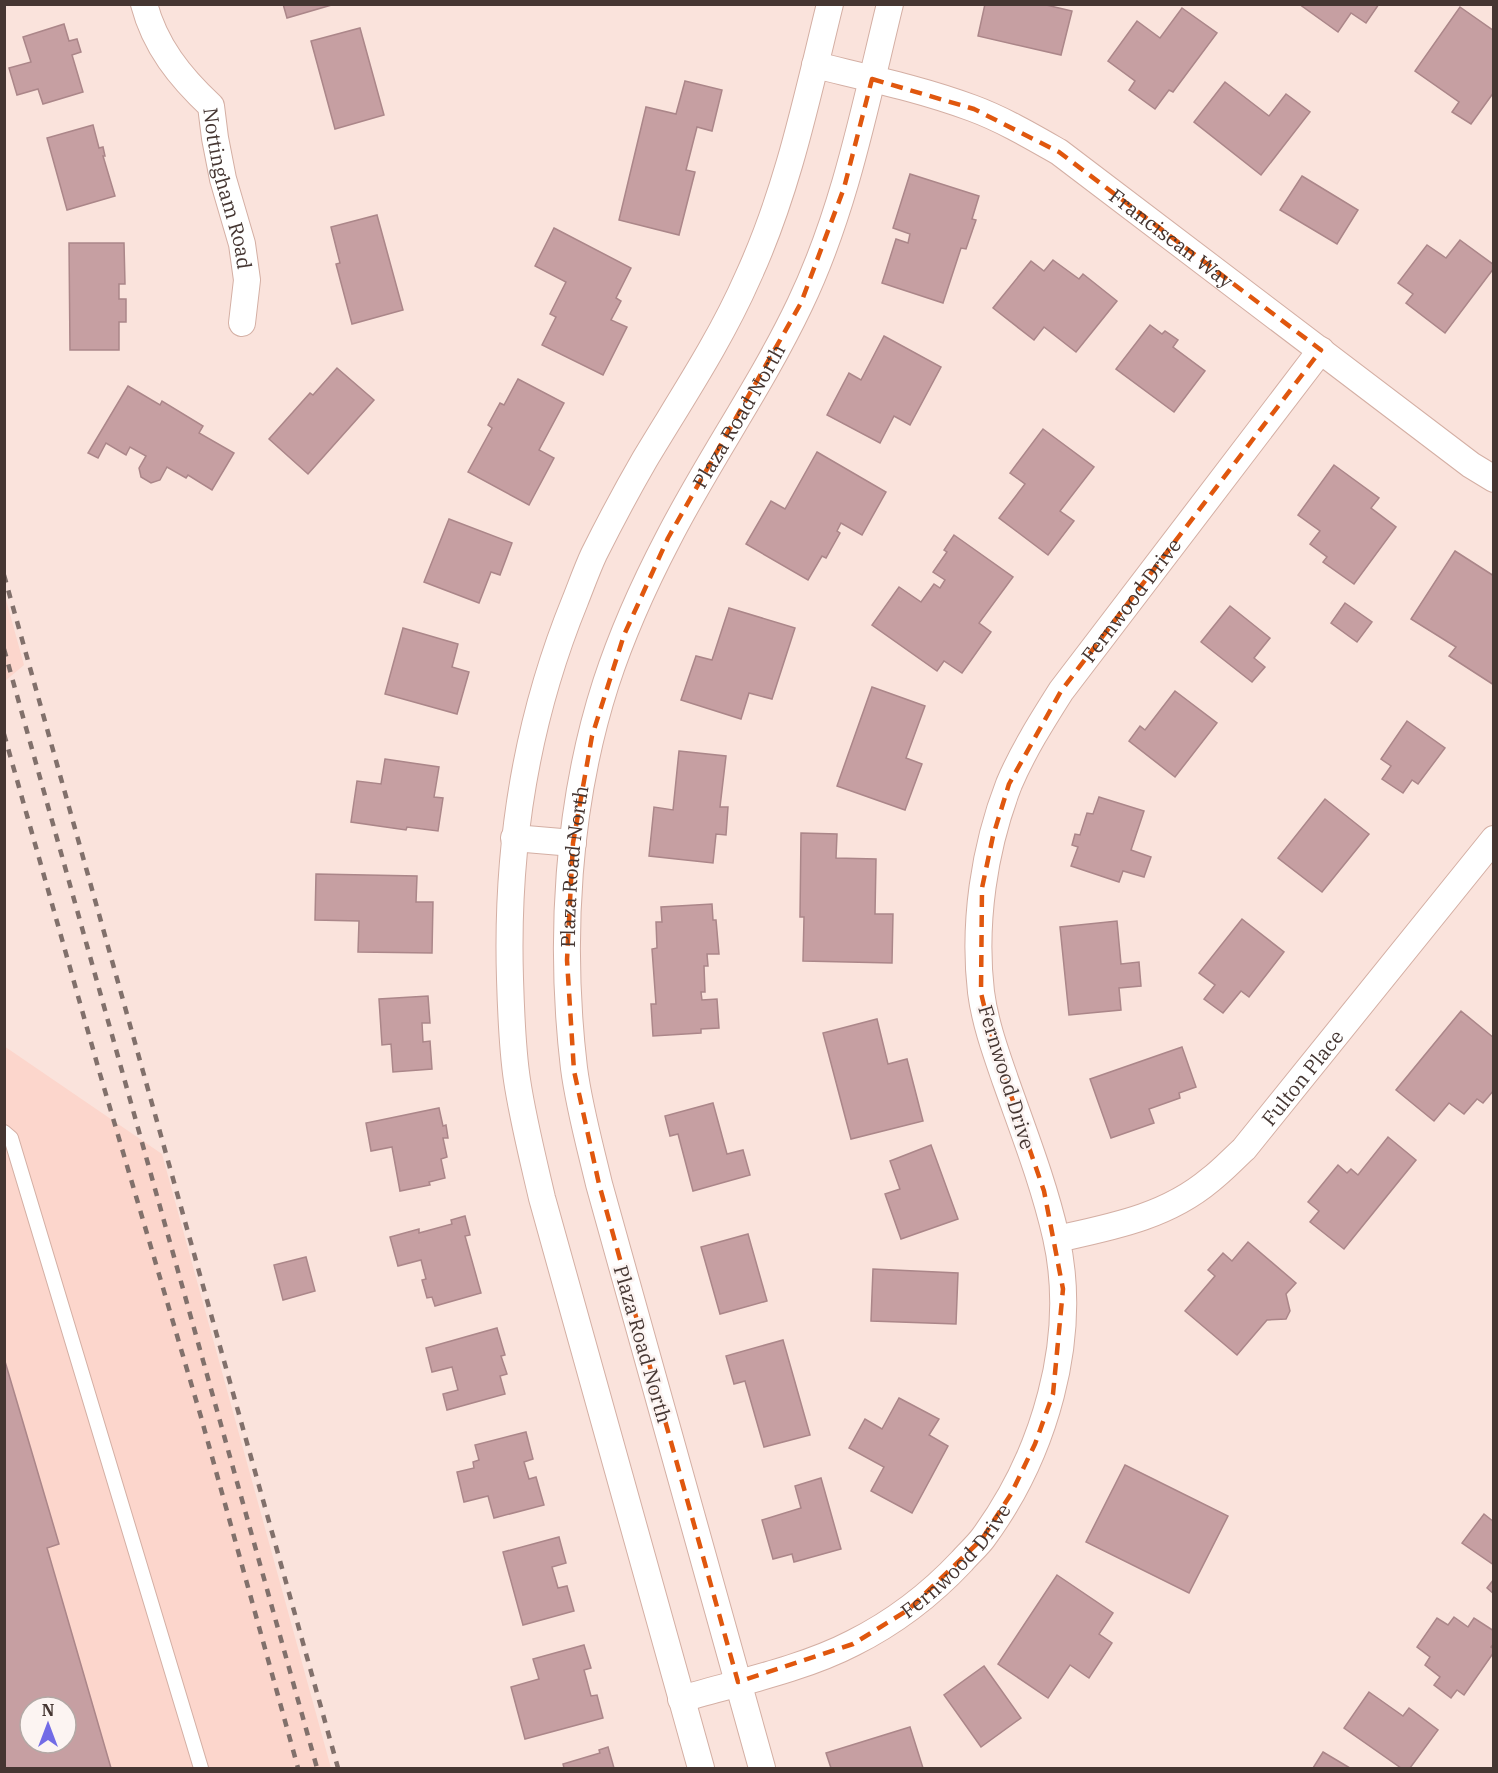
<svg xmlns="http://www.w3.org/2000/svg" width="1498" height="1773" font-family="'IBM Plex Serif',serif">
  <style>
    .built { fill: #fcd6cc; fill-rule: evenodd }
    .building { fill: #c69fa2; stroke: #ab8689; stroke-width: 1.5; fill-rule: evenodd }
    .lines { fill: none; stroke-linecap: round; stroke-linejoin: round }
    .lane-casing { stroke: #d4afa4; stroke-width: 16 }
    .street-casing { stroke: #d4afa4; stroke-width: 28 }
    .lane { stroke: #fff; stroke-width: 14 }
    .street { stroke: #fff; stroke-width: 26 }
    .rail { stroke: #81706b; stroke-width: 4.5; stroke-dasharray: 8 8; stroke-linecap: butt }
    .marked { fill: none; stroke: #e0570e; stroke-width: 4.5; stroke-dasharray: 12 8; stroke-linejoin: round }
    .labels { text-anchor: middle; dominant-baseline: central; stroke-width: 5; stroke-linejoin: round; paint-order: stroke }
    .street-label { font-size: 20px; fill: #453632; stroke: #fcf4f2 }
  </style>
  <rect width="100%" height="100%" fill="#fae3dc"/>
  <g class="built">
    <polygon points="5,596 24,665 5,681 4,681"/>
    <path d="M4,1046L162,1154L331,1768H5ZM30,1707H66V1743H30Z"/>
  </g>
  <g class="building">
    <polygon points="283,4 335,4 287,18"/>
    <polygon points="985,4 1042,4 1072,11 1061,55 978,36"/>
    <polygon points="1299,4 1379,4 1366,23 1351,13 1338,32"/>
    <polygon points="1460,7 1494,31 1494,92 1471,124 1452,112 1459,102 1415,71"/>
    <polygon points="1182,8 1217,33 1173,92 1169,90 1155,109 1129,90 1135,81 1108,61 1137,21 1160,38"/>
    <polygon points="64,24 69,41 77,39 81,52 72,55 83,92 43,104 38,89 17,95 9,68 31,62 23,37"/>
    <polygon points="360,28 384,115 335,129 311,41"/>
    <polygon points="685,81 722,90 712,131 697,127 686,170 695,172 679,235 619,220 646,107 676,114"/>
    <polygon points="1225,82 1269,116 1286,94 1310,112 1261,175 1194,122"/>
    <polygon points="93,125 99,148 103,147 105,156 103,156 115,196 67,210 47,138"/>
    <polygon points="910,174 979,196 972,219 976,220 966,249 961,248 943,303 882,283 896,239 908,243 910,234 893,228"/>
    <polygon points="1302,176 1358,210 1337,244 1280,210"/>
    <polygon points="377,215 403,310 352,324 336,264 340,263 331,227"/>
    <polygon points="554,228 631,268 616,298 621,301 611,320 627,327 603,375 542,345 556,317 550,314 566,282 535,266"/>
    <polygon points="1460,240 1494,265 1494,268 1445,333 1406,303 1413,294 1398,283 1427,245 1446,258"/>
    <polygon points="69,243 124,243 125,284 119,284 119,299 126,299 126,322 119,322 119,350 70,350"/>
    <polygon points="1053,260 1079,279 1083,274 1117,301 1076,352 1044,327 1034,340 993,308 1031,261 1044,271"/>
    <polygon points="1150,325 1162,334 1165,331 1178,340 1173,347 1205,371 1174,412 1116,369"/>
    <polygon points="884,336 941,367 910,425 894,416 880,443 827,415 849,373 861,380"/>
    <polygon points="337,368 374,400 308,474 269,439 310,393 313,395"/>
    <polygon points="518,379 564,403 539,450 554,458 529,505 468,472 492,428 488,425 500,403 504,405"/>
    <polygon points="128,386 160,405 162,401 203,426 199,433 234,453 212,490 188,475 186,478 167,467 160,480 151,483 141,477 139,468 146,456 130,447 126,455 106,443 98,458 88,453"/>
    <polygon points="1043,429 1094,467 1060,511 1074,521 1048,555 999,518 1025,484 1010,473"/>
    <polygon points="817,452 886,492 862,535 841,523 837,531 840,533 826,558 822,556 808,580 746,544 771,501 785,509"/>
    <polygon points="1334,465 1379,498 1371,508 1396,527 1354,584 1323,562 1327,557 1310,544 1320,531 1298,515"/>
    <polygon points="449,519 512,543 500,575 491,572 479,603 424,582"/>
    <polygon points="954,535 1013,577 979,623 991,632 962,673 944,661 937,671 872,625 899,587 921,602 934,584 940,588 945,580 933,572 947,552 944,550"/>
    <polygon points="1455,551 1494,576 1494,685 1449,656 1456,647 1411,619"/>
    <polygon points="1345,603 1372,622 1357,642 1331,623"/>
    <polygon points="1230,606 1270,638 1254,658 1265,667 1252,682 1201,642"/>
    <polygon points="729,608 795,628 772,699 749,693 741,719 681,700 696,656 712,660"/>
    <polygon points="403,628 458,644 452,667 469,672 457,714 385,694"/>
    <polygon points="872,687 925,706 906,758 922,764 905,810 837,786"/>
    <polygon points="1175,691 1217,723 1175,777 1129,741 1140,726 1145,730"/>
    <polygon points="1407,721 1445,748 1418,784 1412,780 1403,793 1382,779 1391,766 1381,759"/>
    <polygon points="679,751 726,756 720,807 728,807 726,835 716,834 713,863 649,856 654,807 673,810"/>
    <polygon points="385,759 439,767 434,797 443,798 438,831 407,827 406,830 351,822 357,781 381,784"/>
    <polygon points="1099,797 1144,811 1131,850 1151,857 1144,877 1123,871 1119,882 1071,866 1078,847 1072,845 1075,834 1080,835 1087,813 1093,814"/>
    <polygon points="1325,799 1369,834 1322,892 1278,858"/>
    <polygon points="801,833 837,834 836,858 876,859 875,914 893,914 892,963 803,961 804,917 800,917"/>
    <polygon points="316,874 417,876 416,902 433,902 432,953 358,952 359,921 315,920"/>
    <polygon points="712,904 713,920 716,920 719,954 707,954 708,966 704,966 705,992 701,992 702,1000 717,999 719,1028 701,1029 701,1033 653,1036 651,1004 656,1004 652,949 657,948 656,922 662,922 661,907"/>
    <polygon points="1242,919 1284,952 1249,997 1241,991 1223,1013 1204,999 1215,985 1199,973"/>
    <polygon points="1117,921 1121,964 1139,962 1141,986 1119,988 1121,1010 1069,1015 1060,927"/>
    <polygon points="428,996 430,1023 422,1023 423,1042 430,1041 432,1069 393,1072 391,1044 382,1045 379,999"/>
    <polygon points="1461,1011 1494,1038 1494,1090 1483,1103 1477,1099 1464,1114 1449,1103 1434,1121 1396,1090"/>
    <polygon points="877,1019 888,1064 907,1059 923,1121 851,1139 823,1033"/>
    <polygon points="1182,1047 1196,1087 1179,1093 1180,1098 1149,1109 1154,1123 1111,1138 1090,1079"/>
    <polygon points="713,1103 727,1154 743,1150 750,1175 693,1191 678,1134 670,1136 665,1116"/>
    <polygon points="439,1108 443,1126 446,1125 448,1138 443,1138 447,1157 441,1159 445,1178 429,1182 430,1185 400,1191 392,1147 371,1151 366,1123"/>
    <polygon points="1388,1137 1416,1160 1344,1249 1310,1222 1319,1211 1308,1202 1338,1165 1347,1173 1351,1169 1358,1175"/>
    <polygon points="931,1145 958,1219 901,1239 885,1194 900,1189 890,1161"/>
    <polygon points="465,1216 470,1235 465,1236 481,1293 435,1306 432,1297 427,1298 422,1280 426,1279 421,1260 398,1266 390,1237 419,1229 419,1233 452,1224 451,1220"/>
    <polygon points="748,1234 767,1301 720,1314 701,1247"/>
    <polygon points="1248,1242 1296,1283 1286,1294 1290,1311 1286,1319 1267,1320 1237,1355 1185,1311 1215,1276 1208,1270 1223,1253 1232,1261"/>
    <polygon points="306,1257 315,1291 283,1300 274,1265"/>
    <polygon points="873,1269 958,1273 956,1324 871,1321"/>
    <polygon points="497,1328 505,1355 501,1356 507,1374 500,1376 505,1394 447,1410 443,1394 458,1390 452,1367 432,1372 426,1348"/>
    <polygon points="783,1340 810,1435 764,1447 745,1381 734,1384 726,1356"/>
    <path d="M4,1358L59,1544L47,1548L111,1768H4ZM30,1707H66V1743H30Z"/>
    <polygon points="899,1398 939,1419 929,1435 948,1446 912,1513 871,1491 884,1467 849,1448 865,1419 882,1429"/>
    <polygon points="526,1432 533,1459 524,1462 529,1479 536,1477 544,1505 494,1518 488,1496 464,1502 457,1472 474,1468 473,1462 479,1460 475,1445"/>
    <polygon points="1125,1465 1228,1516 1189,1593 1086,1542"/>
    <polygon points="821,1478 841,1549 794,1562 792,1554 773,1559 762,1520 801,1508 795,1486"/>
    <polygon points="1484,1514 1494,1522 1494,1565 1462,1543"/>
    <polygon points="559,1537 566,1563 552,1567 558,1588 567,1586 574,1611 523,1625 503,1552"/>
    <polygon points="1057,1575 1113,1613 1099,1634 1112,1643 1089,1678 1070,1665 1048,1698 998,1664"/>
    <polygon points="1494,1579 1494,1594 1487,1588"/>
    <polygon points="1454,1617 1468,1627 1474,1618 1494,1631 1494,1643 1491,1647 1494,1649 1494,1652 1464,1695 1457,1690 1451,1698 1434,1685 1440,1677 1425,1665 1430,1657 1417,1647 1437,1618 1448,1625"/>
    <polygon points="584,1645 591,1668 584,1670 591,1696 597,1695 603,1718 525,1739 511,1687 539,1679 533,1659"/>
    <polygon points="984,1666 1021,1718 981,1747 944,1695"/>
    <polygon points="1369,1692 1403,1716 1409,1708 1438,1730 1410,1768 1401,1768 1344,1728"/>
    <polygon points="910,1727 923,1768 831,1768 826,1753"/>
    <polygon points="608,1747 614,1768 564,1768 563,1764 600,1753 599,1750"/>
    <polygon points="1323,1752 1350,1768 1313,1768"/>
  </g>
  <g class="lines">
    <defs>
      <polyline id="lane" points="4,1132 11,1138 201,1768"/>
      <g id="street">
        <path id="s1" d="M144,4C155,46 180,77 211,106L215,138L223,179L242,244L247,280L242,323"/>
        <path id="s2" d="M815,65C868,78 921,89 972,108C1002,119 1031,136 1059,152L1471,465L1494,479"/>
        <polyline points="514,838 573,843"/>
        <path id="s3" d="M1057,1239C1111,1227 1166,1217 1210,1180C1222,1171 1233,1159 1244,1149L1494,839"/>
        <path id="s4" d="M681,1699C736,1683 803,1669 853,1643C895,1622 931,1594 962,1561C969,1553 977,1546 983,1538C1044,1455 1079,1339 1056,1237C1044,1184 1024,1133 1006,1082C996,1053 985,1023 981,992C973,924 984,848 1009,784C1023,751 1042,721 1061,691L1321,350"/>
        <path d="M701,1768L542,1198C533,1159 523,1120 517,1080C512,1047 511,1013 510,979C506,850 526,721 575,601C581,586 587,569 594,554C610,522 627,490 645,459C681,399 720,341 748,277C788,190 807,97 830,4"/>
        <path id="s5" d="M762,1768L599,1184C590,1146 579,1107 574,1068C559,942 567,804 606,683C622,634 644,585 668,539C709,459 761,386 800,304C845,210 865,106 890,4"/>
      </g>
    </defs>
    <use href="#lane" class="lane-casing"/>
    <use href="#street" class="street-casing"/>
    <use href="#lane" class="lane"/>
    <use href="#street" class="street"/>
    <g class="rail">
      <polyline points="4,575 338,1768"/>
      <polyline points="4,649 317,1768"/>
      <polyline points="4,734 100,1074 201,1417 298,1768"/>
    </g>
  </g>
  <path class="marked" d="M872,79L974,109L1059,152L1321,350L1061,691L1009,784L993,836L982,888L981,993L993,1043L1044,1191L1063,1289L1053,1394L1035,1444L1011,1494L982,1539L908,1610L853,1644L738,1682L599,1184L574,1071L567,960L573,843L592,736L624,635L668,538L801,303L844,188Z"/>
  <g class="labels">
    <g class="street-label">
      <text stroke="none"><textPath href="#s1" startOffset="208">Nottingham Road</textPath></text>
      <text stroke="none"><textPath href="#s2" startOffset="402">Franciscan Way</textPath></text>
      <text stroke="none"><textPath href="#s5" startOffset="1413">Plaza Road North</textPath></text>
      <text stroke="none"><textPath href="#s4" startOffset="1358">Fernwood Drive</textPath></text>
      <text stroke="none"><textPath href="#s5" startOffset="927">Plaza Road North</textPath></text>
      <text stroke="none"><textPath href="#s3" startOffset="304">Fulton Place</textPath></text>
      <text transform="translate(1007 1077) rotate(73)">Fernwood Drive</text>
      <text transform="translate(643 1344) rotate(74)">Plaza Road North</text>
      <text stroke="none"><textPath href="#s4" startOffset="314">Fernwood Drive</textPath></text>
    </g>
  </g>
  <rect width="1498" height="1773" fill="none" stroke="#453632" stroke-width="12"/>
  <g transform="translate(48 1725)"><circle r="28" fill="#fcf4f2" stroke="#b3a8a5" stroke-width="1.5"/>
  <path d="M0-4.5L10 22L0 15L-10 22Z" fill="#726be6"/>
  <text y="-9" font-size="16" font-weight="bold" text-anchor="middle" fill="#453632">N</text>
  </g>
</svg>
